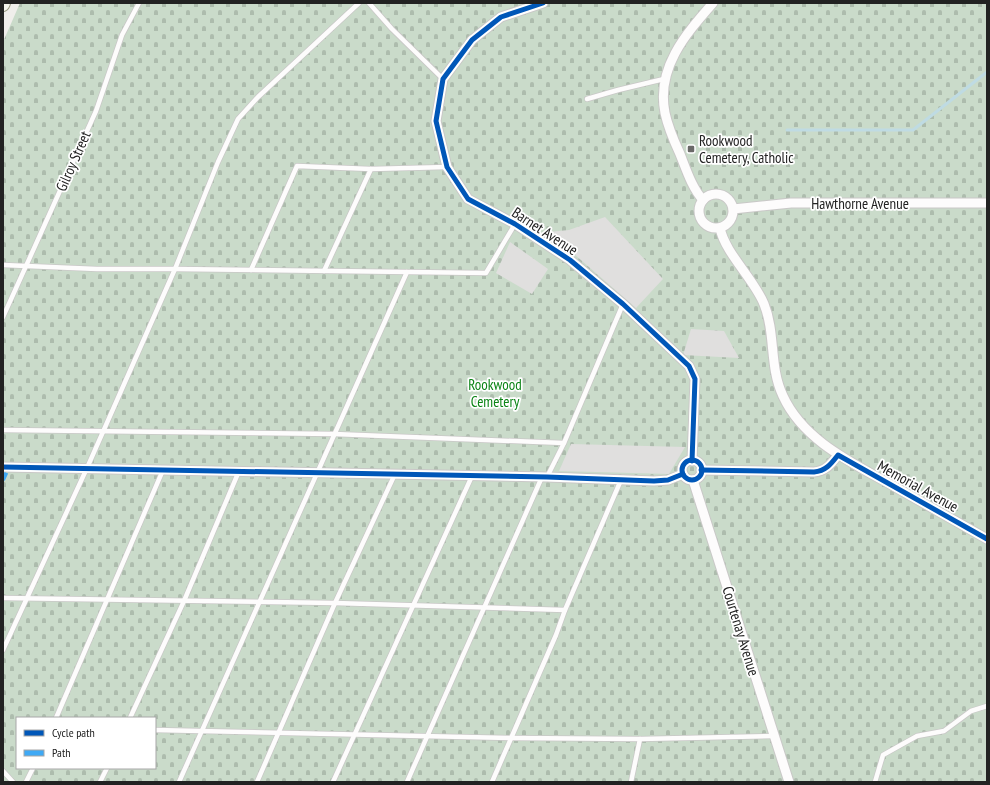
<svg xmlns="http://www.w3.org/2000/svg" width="990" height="785" font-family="'PT Sans Narrow',sans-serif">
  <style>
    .cemetery { fill: url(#cemetery-stones); fill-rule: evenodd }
    .parking { fill: #e0dfde }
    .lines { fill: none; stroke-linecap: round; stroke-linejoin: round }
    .stream { stroke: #bfdbe3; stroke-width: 3 }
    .lane-casing { stroke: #c9c8c7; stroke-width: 6 }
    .street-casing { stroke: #c9c8c7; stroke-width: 11 }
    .secondary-casing { stroke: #999a82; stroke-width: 14 }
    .lane { stroke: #fdfcfc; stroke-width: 4.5 }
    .street { stroke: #fdfcfc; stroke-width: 9 }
    .secondary { stroke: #f4f4ed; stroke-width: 12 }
    .quiet { stroke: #3fa9f5; stroke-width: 4; stroke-dasharray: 8 4; stroke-linecap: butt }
    .cycleway-casing { stroke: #fff; stroke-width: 8 }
    .cycleway { stroke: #0057b8; stroke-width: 5 }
    .poi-dot { fill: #6a6968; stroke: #fff; stroke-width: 1.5 }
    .labels { text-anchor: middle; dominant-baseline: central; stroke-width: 3.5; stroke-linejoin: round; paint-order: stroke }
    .poi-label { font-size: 15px; fill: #222; stroke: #fff; text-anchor: start }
    .street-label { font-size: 15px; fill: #222; stroke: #fff }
    .park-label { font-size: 15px; fill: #0c8416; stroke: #fff }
  </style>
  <defs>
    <pattern id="cemetery-stones" width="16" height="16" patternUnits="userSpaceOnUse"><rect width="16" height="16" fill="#cadbca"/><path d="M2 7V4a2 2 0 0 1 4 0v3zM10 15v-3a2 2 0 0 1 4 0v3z" fill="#adbcad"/></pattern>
  </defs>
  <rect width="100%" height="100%" fill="#f0eeeb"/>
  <path class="cemetery" d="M20,3H987V782H3V42ZM17,718H155V768H17Z"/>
  <g class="parking">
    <polygon points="605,217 663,279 636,308 574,254 538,233 569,230"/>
    <polygon points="510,242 548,269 532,294 496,273"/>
    <polygon points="691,329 724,331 739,358 683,355"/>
    <polygon points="571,444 685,447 669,474 559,471"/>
  </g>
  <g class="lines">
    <polyline class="stream" points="787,130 913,130 987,72"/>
    <defs>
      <g id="lane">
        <polyline points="369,3 392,29 443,79"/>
        <polyline points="587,99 618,90 664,79"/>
        <polyline points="3,265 97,269 175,269 486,273 515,224"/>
        <polyline points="251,270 297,166 371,169 447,167"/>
        <polyline points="324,271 371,169"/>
        <polyline points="3,317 96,111 122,35 139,3"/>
        <polyline points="3,430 334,434 564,443"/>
        <polyline points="547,477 564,443 623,304"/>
        <polyline points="3,598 335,603 565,610"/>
        <polyline points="3,650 87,468 175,269 218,162 238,119 258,97 359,3"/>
        <polyline points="56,718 163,470"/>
        <polyline points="130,718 184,601 239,471"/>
        <polyline points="155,730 512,738 640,739 774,736"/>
        <polyline points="3,771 13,782"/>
        <polyline points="26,782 33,768"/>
        <polyline points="100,782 107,768"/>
        <polyline points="179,782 407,272"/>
        <polyline points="257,782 335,603 395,474"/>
        <polyline points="333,782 472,476"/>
        <polyline points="407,782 542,477"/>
        <polyline points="492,782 556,635 565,610 621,480"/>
        <polyline points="631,782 640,739"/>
        <polyline points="875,782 883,755 917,736 944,731 971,711 987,706"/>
      </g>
      <g id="street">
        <polyline points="543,3 501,17 472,40 443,79 436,121 447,167 468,199 515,224 570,260 623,304 689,366 695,379 692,461"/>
        <circle cx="716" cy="211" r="17"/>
        <path d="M703,200C692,188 686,169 680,154C674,141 668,127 665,113C656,68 685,35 713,3"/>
        <polyline points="733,209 791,203 987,203"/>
        <path d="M720,228C725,253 754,279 764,304C776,334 769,367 783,396C804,442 855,464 897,488C927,505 957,522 987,539"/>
        <circle cx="692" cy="470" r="10"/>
        <polyline points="3,467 547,477 654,481 668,480 683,474"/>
        <path d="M701,470L814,472C826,471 831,464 838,455"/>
        <polyline points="693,480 789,782"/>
      </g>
      <polyline id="secondary" points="3,5 4,3"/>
    </defs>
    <use href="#lane" class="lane-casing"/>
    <use href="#street" class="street-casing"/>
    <use href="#secondary" class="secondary-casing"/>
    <use href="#lane" class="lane"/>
    <use href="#street" class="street"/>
    <use href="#secondary" class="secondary"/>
    <polyline class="quiet" points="3,480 9,467"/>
    <defs>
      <g id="cycleway">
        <polyline points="543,3 501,17 472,40 443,79 436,121 447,167 468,199 515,224 570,260 623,304 689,366 695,379 692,461"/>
        <circle cx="692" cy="470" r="10"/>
        <polyline points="3,467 547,477 654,481 668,480 683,474"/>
        <path d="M701,470L814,472C826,471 831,464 838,455L987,539"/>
      </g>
    </defs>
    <use href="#cycleway" class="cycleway-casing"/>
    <use href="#cycleway" class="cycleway"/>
  </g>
  <rect class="poi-dot" x="687" y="145" width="8" height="8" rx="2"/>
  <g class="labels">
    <g class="poi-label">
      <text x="699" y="140">Rookwood<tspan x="699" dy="17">Cemetery, Catholic</tspan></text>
    </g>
    <g class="street-label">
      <text transform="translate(73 161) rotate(-66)">Gilroy Street</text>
      <text x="860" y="203">Hawthorne Avenue</text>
      <text transform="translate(545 231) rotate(33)">Barnet Avenue</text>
      <text transform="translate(918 486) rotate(29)">Memorial Avenue</text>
      <text transform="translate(741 631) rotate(73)">Courtenay Avenue</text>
    </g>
    <g class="park-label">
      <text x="495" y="384">Rookwood<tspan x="495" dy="17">Cemetery</tspan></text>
    </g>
  </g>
  <rect width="990" height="785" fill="none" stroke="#222222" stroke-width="8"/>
  <rect x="16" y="717" width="140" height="52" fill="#ffffff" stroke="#a7a7a7"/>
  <rect x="24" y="730" width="20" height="6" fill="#0057b8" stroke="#a7a7a7"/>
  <text x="52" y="737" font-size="12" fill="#222222">Cycle path</text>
  <rect x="24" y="750" width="20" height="6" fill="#3fa9f5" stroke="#a7a7a7"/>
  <text x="52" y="757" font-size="12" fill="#222222">Path</text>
</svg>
